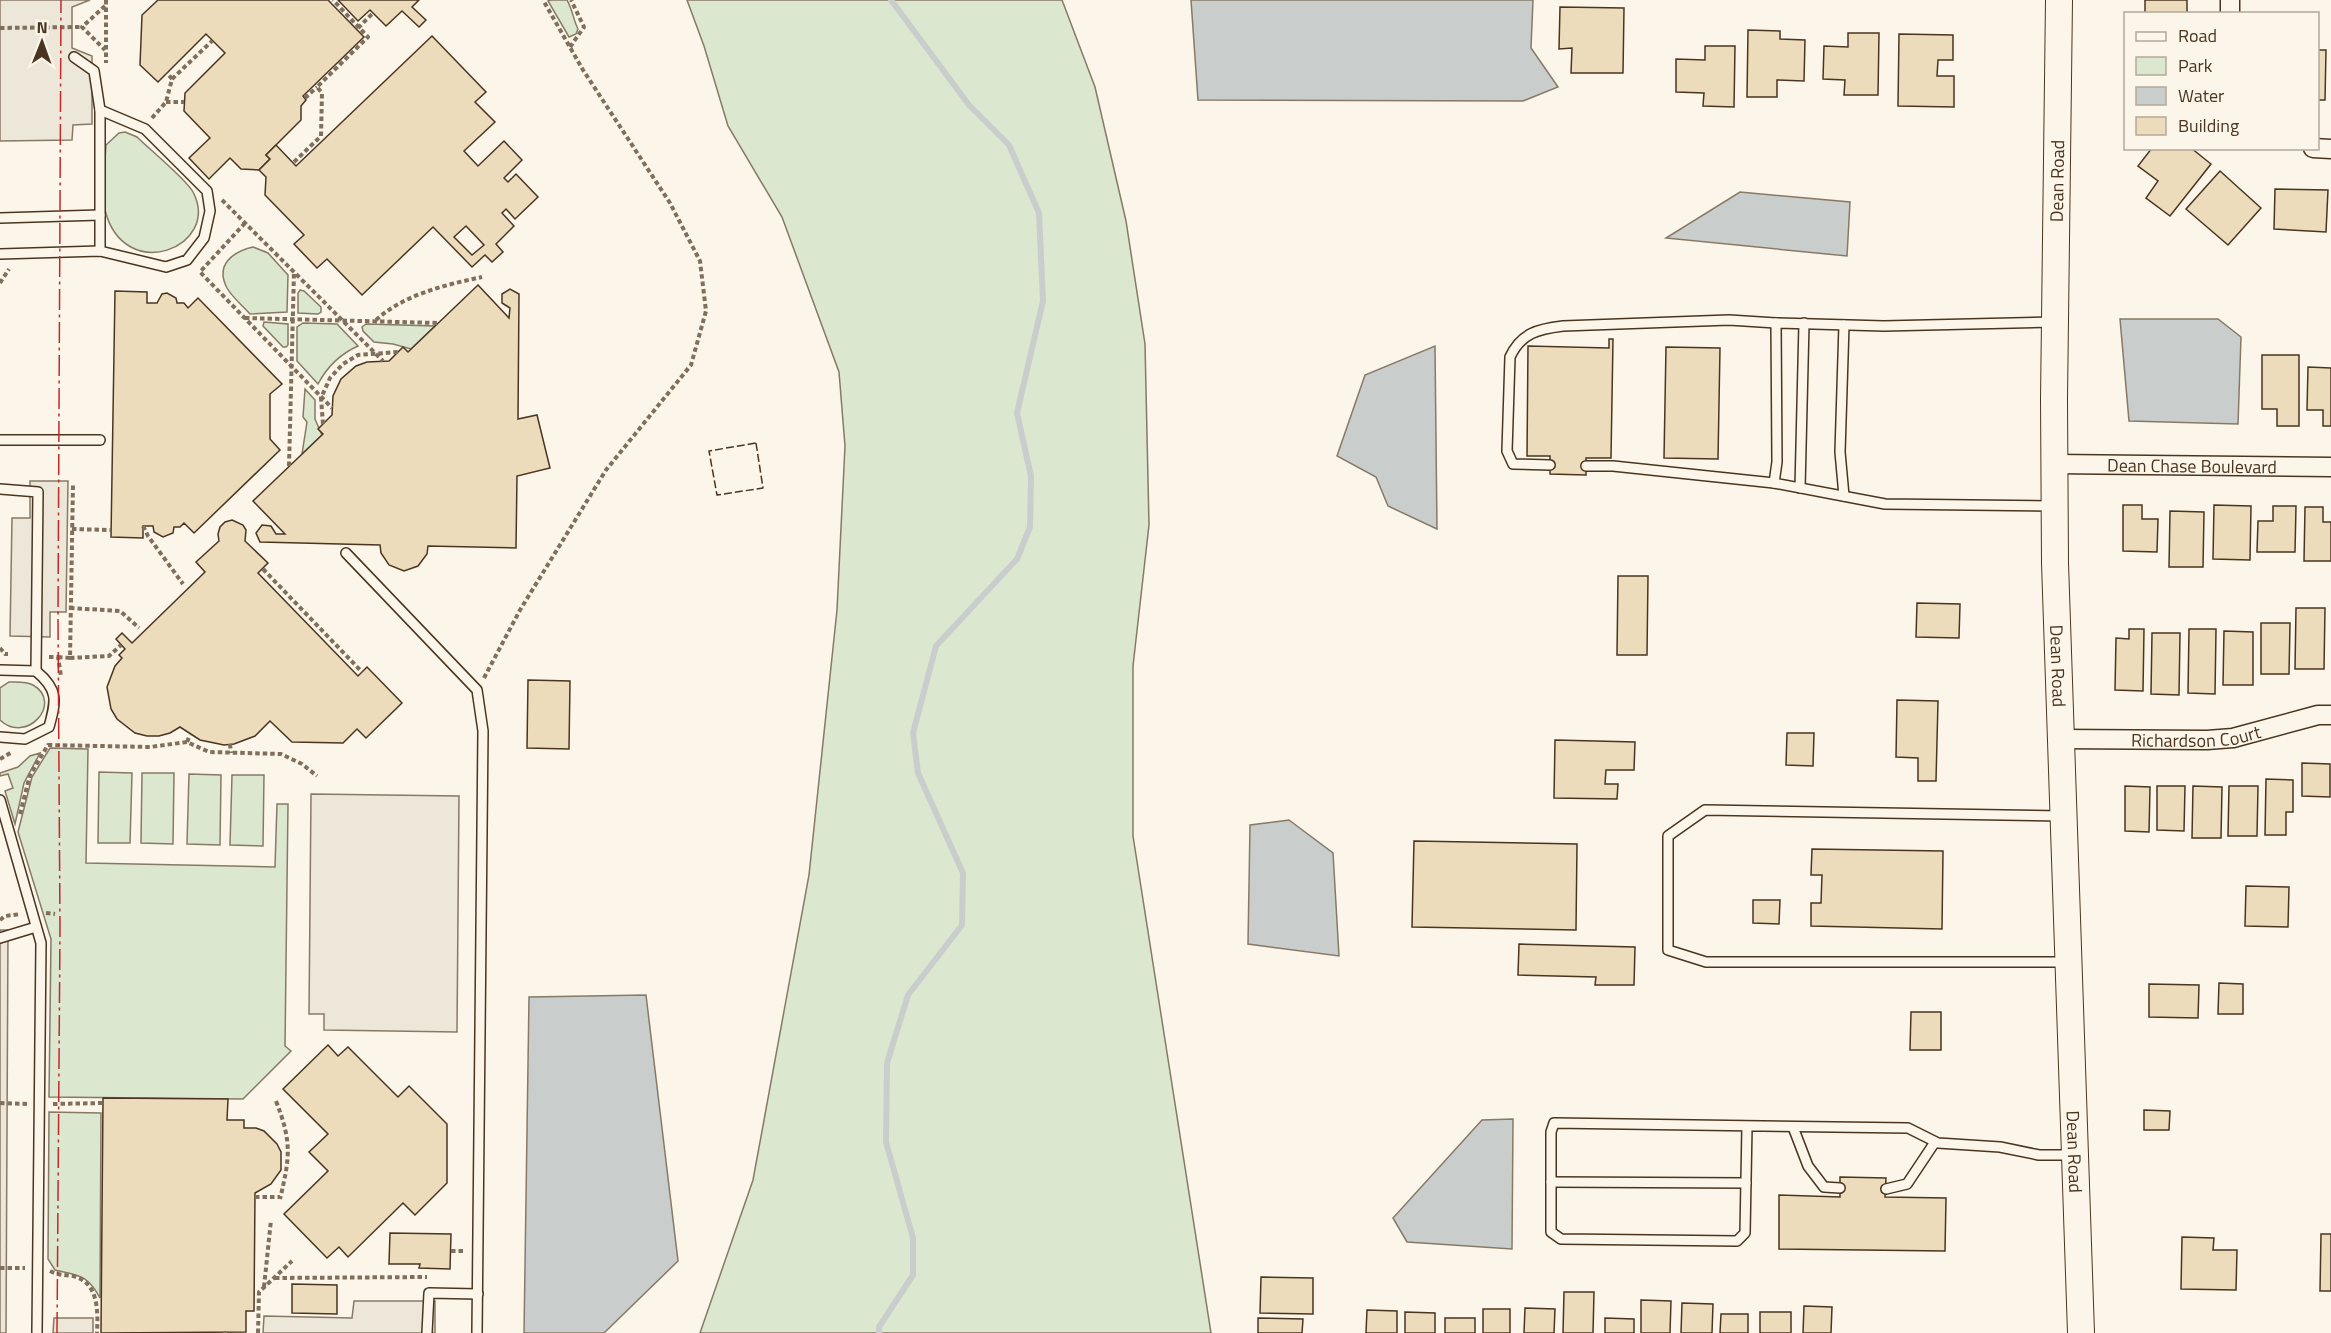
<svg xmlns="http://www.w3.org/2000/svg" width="2331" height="1333" font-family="'Titillium Web',sans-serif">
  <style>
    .green { fill: #dce7d0; stroke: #887966; stroke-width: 1.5 }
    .parking { fill: #ede7d9; stroke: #887966; stroke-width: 1.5 }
    .water { fill: #c9cecd; stroke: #887966; stroke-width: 1.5 }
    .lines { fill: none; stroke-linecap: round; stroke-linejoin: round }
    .stream { stroke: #c9cecd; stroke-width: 6 }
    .building { fill: #ecdcbc; stroke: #4a3520; stroke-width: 1.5; fill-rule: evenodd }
    .service-casing { stroke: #4a3520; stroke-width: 12 }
    .minor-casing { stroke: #4a3520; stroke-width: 21 }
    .secondary-casing { stroke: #4a3520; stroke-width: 28 }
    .path { stroke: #7f6f5c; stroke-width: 4; stroke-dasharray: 4.5 3; stroke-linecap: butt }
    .service { stroke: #fbf6e9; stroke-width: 9 }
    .minor { stroke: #fbf6e9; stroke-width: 18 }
    .secondary { stroke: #fbf6e9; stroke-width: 26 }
    .fence { stroke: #4a3520; stroke-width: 1.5; stroke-dasharray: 8 3; stroke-linecap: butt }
    .power { stroke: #c62828; stroke-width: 1.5; stroke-dasharray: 21 4.5 3 4.5; stroke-linecap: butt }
    .labels { text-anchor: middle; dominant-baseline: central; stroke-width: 4.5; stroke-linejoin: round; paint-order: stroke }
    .street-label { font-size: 18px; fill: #4a3520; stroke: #fbf6e9 }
  </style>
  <rect width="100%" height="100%" fill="#fbf6e9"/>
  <g class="green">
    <path d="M551,0H567C573,11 573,19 578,29L576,34L569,37L548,1Z"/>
    <polygon points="687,0 1062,0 1095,87 1126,221 1145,344 1149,525 1133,666 1133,836 1211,1333 700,1333 753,1180 809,875 837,610 845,446 839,372 782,217 728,126 704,46"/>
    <path d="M125,132L137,137C149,149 186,179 193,192C222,247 124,286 105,210C101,193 105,164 106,145L119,133Z"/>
    <path d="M253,247L268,253L288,275L287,312L250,314C243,306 232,297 227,288C215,265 232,252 253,247Z"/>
    <polygon points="300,290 304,291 321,307 321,312 318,314 298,313 298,293"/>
    <polygon points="264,322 288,324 288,345 286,347 283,347 263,326"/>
    <path d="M303,323L337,324L358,346C340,354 327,367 318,384L297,361V327Z"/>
    <polygon points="366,324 435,326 411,349 393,344 374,342 363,331 362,327"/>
    <polygon points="305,389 315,400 315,419 322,435 302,454 307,422 303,417"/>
    <path d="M9,682C16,682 26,681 33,685C64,703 26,745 0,720V688Z"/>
    <polygon points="50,748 88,749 86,863 275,867 277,804 288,804 285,1046 291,1051 243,1099 49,1097 51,939 18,832 32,777"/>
    <polygon points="40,753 24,783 15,824 5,791 13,788 8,774 0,776 0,773 18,767 30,756"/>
    <polygon points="99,772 132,773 130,843 98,843"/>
    <polygon points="142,773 174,773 173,844 141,843"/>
    <polygon points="189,774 221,775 220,845 187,844"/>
    <polygon points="232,775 264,775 263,846 230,845"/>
    <path d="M49,1112L101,1113L100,1298C87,1274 79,1276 55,1270L48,1259Z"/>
  </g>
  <g class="parking">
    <polygon points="0,0 90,0 72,7 72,48 92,56 92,124 73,125 72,140 0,141"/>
    <polygon points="30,481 68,481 66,612 50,612 50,637 10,636 12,518 30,518"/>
    <polygon points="311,794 459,796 457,1032 324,1030 324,1014 309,1014"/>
    <polygon points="0,930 8,930 6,1333 0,1333"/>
    <polygon points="354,1301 435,1301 435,1333 263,1333 264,1316 352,1318"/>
    <polygon points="54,1318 93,1318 93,1333 53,1333"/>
  </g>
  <g class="water">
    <polygon points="1191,0 1533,0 1531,48 1558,87 1523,101 1198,100"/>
    <polygon points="1740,192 1850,202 1847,256 1666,238"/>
    <polygon points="2120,319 2218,319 2241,337 2238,424 2129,421"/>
    <polygon points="1435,346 1437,529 1388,506 1376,477 1337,456 1365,375"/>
    <polygon points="1289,820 1333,853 1339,956 1248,944 1250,825"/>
    <polygon points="646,995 678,1261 604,1333 524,1333 529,997"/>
    <polygon points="1513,1119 1512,1249 1407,1242 1393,1218 1482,1120"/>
  </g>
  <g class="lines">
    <polyline class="stream" points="879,1333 879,1327 913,1275 913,1238 886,1142 887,1063 908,995 962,925 963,873 918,773 913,733 936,646 1017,559 1030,527 1031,476 1017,413 1043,301 1039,213 1009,145 969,105 891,0"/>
  </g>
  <g class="building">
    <polygon points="158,0 328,0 364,37 303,96 306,100 301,106 301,120 266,155 270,159 259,170 241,169 230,158 209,179 189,158 210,138 184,111 185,93 225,53 206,34 158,82 140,65 142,15"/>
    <polygon points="338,0 419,0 412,7 426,20 419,27 402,11 386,26 370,10 358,21"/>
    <rect x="2145" y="0" width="42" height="14"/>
    <polygon points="1560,7 1624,8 1623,73 1571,73 1572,48 1559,49"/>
    <polygon points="1748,30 1780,31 1780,39 1805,40 1804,81 1777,80 1777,97 1747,97"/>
    <polygon points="1848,33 1879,33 1878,95 1844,95 1845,80 1823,79 1824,46 1848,47"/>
    <polygon points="1899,34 1953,35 1953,60 1938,60 1937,76 1954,76 1954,107 1898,106"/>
    <path d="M432,36L486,92L475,102L495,122L464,151L478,166L504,141L522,160L504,178L508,182L516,174L538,197L515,219L506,209L502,213L514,226L496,244L503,252L492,262L485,255L472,267L433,227L362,295L327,259L317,268L294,244L304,235L265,195L266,177L259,170L270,159L266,155L276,145L296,166ZM466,226L484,245L472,255L454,237Z"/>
    <polygon points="1705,46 1735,46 1734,107 1703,106 1704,93 1676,92 1676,59 1705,60"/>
    <polygon points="2318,50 2326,50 2325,100 2318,100"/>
    <polygon points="2152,148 2191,148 2211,164 2170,216 2146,198 2158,181 2138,166"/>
    <polygon points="2220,171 2261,208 2228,245 2186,209"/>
    <polygon points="2275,189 2328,190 2326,232 2274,229"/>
    <polygon points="478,285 509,318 510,308 502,303 502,294 510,289 519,294 518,419 537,415 550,468 517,476 516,548 428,546 427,554 418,566 404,571 389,565 381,553 380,545 260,542 256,533 262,525 271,526 276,534 285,534 253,501 323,434 318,429 332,415 333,396 341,379 356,366 367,362 389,361 403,347 408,352"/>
    <polygon points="115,291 147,292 147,303 157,303 162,294 167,293 176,298 177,303 184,303 188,308 198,298 282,384 270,394 270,439 280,450 194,533 184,523 180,527 174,527 173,533 163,537 154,532 153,526 143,526 143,538 111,537"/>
    <polygon points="1609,339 1613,339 1611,458 1586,458 1586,475 1550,474 1550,456 1527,456 1528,346 1609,348"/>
    <polygon points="1666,347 1720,348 1718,459 1664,458"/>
    <polygon points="2262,355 2299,355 2299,426 2277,426 2277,409 2262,409"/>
    <polygon points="2308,367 2331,368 2331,426 2323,426 2323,410 2307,410"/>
    <polygon points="2123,505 2142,505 2142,519 2158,519 2157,552 2123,551"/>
    <polygon points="2214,505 2251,506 2250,560 2213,559"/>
    <polygon points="2273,506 2296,506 2295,552 2257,552 2258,521 2273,521"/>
    <polygon points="2305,507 2323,507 2323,522 2331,522 2331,561 2304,561"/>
    <polygon points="2170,511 2204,512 2203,567 2169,567"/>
    <polygon points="232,520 243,525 246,530 245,541 268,563 258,573 358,676 367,667 402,703 366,738 357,729 343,743 292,742 270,721 255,736 234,744 224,745 200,740 180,727 170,733 159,736 147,736 135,733 117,719 111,709 107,687 115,666 122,658 119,655 125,649 116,639 122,633 132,643 205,572 196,562 219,541 218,534 220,527 225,522"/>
    <polygon points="1618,576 1648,576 1647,655 1617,655"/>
    <polygon points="1917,603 1960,604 1959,638 1916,637"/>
    <polygon points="2296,608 2325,608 2324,669 2295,669"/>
    <polygon points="2261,623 2290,623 2289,674 2261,674"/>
    <polygon points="2129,629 2144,629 2143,691 2115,690 2116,638 2129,639"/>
    <polygon points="2189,629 2216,629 2215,694 2188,693"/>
    <polygon points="2224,631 2253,632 2253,685 2223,685"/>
    <polygon points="2152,633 2180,633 2179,695 2151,694"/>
    <polygon points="528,680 570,681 569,749 527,748"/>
    <polygon points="1897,700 1938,701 1936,781 1918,781 1918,758 1896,757"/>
    <polygon points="1787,733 1814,733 1813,766 1786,765"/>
    <polygon points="1555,740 1635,742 1634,770 1606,770 1605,784 1618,784 1617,799 1554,798"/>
    <polygon points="2302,763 2330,764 2330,797 2302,796"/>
    <polygon points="2266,779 2293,780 2293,812 2286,812 2286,835 2265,835"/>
    <polygon points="2125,786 2150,787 2149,832 2125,831"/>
    <polygon points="2157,786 2185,786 2184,831 2157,830"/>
    <polygon points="2193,786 2222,787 2221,838 2192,838"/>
    <polygon points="2229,786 2258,786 2257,836 2228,836"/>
    <polygon points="1414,841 1577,844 1576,930 1412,927"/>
    <polygon points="1812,849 1943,851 1942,929 1811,926 1811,903 1821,903 1822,875 1811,875"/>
    <polygon points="2246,886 2289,887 2288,927 2245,926"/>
    <polygon points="1753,900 1780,900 1779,924 1753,923"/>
    <polygon points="1519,944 1635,947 1634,985 1595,985 1596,977 1518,975"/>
    <polygon points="2219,983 2243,984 2243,1014 2218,1014"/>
    <polygon points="2149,984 2199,985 2198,1018 2149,1017"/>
    <polygon points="1911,1012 1941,1012 1941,1050 1910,1050"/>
    <polygon points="328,1045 338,1056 348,1047 398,1097 409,1086 447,1124 447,1183 415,1215 403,1203 348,1257 339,1247 327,1258 284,1214 328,1171 309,1152 328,1134 283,1089"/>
    <polygon points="103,1098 228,1099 227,1120 244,1120 244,1128 256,1128 264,1131 277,1144 281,1152 281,1170 271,1184 255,1193 254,1311 246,1311 246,1332 101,1333"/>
    <polygon points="2144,1110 2170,1111 2169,1130 2144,1130"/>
    <polygon points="1840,1177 1886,1178 1885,1197 1946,1198 1945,1251 1779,1249 1779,1195 1840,1197"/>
    <polygon points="390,1233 451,1234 450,1269 419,1268 420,1264 389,1264"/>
    <polygon points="2321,1234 2331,1234 2331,1291 2320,1291"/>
    <polygon points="2182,1237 2214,1238 2213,1250 2237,1250 2236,1290 2181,1289"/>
    <polygon points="1261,1277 1313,1278 1313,1314 1260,1313"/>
    <polygon points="292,1284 337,1285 337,1314 292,1313"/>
    <polygon points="1564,1292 1594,1292 1593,1333 1563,1333"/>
    <polygon points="1641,1300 1671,1301 1670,1333 1641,1333"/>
    <polygon points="1682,1303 1713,1304 1712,1333 1681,1333"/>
    <polygon points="1804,1306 1832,1307 1831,1333 1803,1333"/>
    <polygon points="1525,1308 1555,1309 1554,1333 1524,1333"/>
    <rect x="1483" y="1309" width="27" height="24"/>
    <polygon points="1367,1310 1397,1311 1397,1333 1366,1333"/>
    <polygon points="1405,1312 1435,1313 1435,1333 1405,1333"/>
    <rect x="1760" y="1312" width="31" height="21"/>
    <polygon points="1721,1314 1748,1314 1748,1333 1720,1333"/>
    <polygon points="1258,1318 1303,1319 1302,1333 1258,1333"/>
    <rect x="1445" y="1318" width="30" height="15"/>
    <polygon points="1605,1318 1634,1319 1634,1333 1605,1333"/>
  </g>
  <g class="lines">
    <defs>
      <g id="service">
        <polyline points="74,57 94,71 100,110 100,251"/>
        <polyline points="0,218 100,215"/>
        <polyline points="0,254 100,251 166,267 187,260 204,238 210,211 207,191 145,129 100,110"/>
        <polyline points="2053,322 1884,326 1776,323 1777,462 1774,483 1885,504 2053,506"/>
        <polyline points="0,440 100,440"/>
        <path d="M1550,465L1513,464L1507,451L1510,357C1521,333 1538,329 1563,326L1729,320L1776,323"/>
        <polyline points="1586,466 1613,466 1774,483"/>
        <polyline points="1800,488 1804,323"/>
        <polyline points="0,489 38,492 36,671 0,670"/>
        <polyline points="1844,496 1840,452 1844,325"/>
        <polyline points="346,553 477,690 483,731 477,1333"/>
        <path d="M0,737L25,739L49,727C56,701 59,690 36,671"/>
        <polyline points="0,800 41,943 37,1333"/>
        <polyline points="2063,816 1705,810 1668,836 1668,950 1706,962 2067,962"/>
        <polyline points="0,938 36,927"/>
        <polyline points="1747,1126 1745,1233 1737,1241 1561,1239 1551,1232 1551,1132 1554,1123 1908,1128 1938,1143 2000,1147 2039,1155 2073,1155"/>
        <polyline points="1793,1127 1808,1166 1824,1187 1840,1188"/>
        <polyline points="1551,1182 1746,1183"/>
        <polyline points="1886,1189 1907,1184 1935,1142"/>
        <polyline points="427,1333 429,1293 478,1294"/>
      </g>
      <g id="minor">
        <polyline points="2230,14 2230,0"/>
        <polyline points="2313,148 2331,149"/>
        <path id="s1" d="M2054,464L2331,467"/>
        <path id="s2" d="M2060,739L2207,740L2233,738L2318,715H2331"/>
      </g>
      <g id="secondary">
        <path id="s3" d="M2059,0L2054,399L2055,563L2081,1333"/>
      </g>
    </defs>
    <use href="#service" class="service-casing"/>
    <use href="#minor" class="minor-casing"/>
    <use href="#secondary" class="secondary-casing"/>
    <g class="path">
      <polyline points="106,0 106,63"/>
      <polyline points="105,6 82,27 105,50"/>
      <polyline points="0,28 82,27"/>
      <polyline points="358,28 373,13"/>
      <polyline points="570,47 584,27 571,0"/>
      <polyline points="172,79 212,41"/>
      <polyline points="305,98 317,87"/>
      <polyline points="166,102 184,102"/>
      <polyline points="152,118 166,102 172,79 167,73"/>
      <polyline points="294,162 321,136 322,93 317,87 368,37 333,0"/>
      <polyline points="222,200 383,361"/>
      <polyline points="245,223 200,272 332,408"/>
      <polyline points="0,283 9,269"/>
      <polyline points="245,318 438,323"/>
      <path d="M376,320C405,294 445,285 482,277"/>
      <polyline points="323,424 321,398 330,378 343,364 358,355 398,352"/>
      <polyline points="289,466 294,272"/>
      <polyline points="143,526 148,536 183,584"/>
      <polyline points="72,529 111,530"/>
      <polyline points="263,569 362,672"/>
      <polyline points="70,608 120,611 139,628"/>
      <polyline points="0,648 5,654 8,654"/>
      <polyline points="49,657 58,657 61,676"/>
      <polyline points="58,657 70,658 73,483"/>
      <polyline points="70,658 109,656 121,645"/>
      <polyline points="484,678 520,610 606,470 691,365 706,311 700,261 670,203 583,70 543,0"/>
      <polyline points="187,742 190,735"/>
      <polyline points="230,744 231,753"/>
      <polyline points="0,759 12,752"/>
      <polyline points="20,814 30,775 48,745 150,747 187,742 209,752 281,754 302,764 317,776"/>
      <polyline points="46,913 55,914"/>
      <polyline points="0,920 5,916 21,914"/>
      <path d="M276,1101C292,1142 290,1157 280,1199"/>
      <polyline points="0,1103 28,1104"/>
      <polyline points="53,1104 103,1103"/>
      <polyline points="255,1197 280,1197"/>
      <polyline points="451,1251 465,1251"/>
      <polyline points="0,1268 25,1268"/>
      <path d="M50,1271C58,1275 64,1275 73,1276C99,1282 98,1312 97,1333"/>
      <polyline points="275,1278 427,1277"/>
      <polyline points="264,1287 271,1220"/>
      <polyline points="225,1333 225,1331"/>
      <polyline points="258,1333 259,1292 292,1261"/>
    </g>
    <use href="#service" class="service"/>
    <use href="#minor" class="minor"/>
    <use href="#secondary" class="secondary"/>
    <polygon class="fence" points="756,443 763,488 717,495 709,451"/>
    <polyline class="power" points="57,1333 60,928 58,617 61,0"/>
  </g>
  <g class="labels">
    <g class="street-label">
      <text transform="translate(2057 181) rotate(-89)">Dean Road</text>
      <text stroke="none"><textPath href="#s1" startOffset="138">Dean Chase Boulevard</textPath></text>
      <text stroke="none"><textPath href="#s3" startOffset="666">Dean Road</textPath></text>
      <text stroke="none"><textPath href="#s2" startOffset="136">Richardson Court</textPath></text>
      <text stroke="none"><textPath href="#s3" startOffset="1152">Dean Road</textPath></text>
    </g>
  </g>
  <rect x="2124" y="12" width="195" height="138" fill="#fbf6e9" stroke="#b4a999" stroke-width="1.5"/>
  <rect x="2136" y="32" width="30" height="9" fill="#fbf6e9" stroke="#b4a999" stroke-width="1.5"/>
  <text x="2178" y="42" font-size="18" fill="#4a3520">Road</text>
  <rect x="2136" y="57" width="30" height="18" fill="#dce7d0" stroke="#b4a999" stroke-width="1.5"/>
  <text x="2178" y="72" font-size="18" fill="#4a3520">Park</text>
  <rect x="2136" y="87" width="30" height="18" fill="#c9cecd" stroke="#b4a999" stroke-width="1.5"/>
  <text x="2178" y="102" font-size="18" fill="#4a3520">Water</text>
  <rect x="2136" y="117" width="30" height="18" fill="#ecdcbc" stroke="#b4a999" stroke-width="1.5"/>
  <text x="2178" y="132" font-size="18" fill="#4a3520">Building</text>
  <g transform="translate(42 42) rotate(1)" stroke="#fbf6e9" stroke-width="4.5" paint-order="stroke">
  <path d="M0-4.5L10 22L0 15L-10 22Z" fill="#4a3520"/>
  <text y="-9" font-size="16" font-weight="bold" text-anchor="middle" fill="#4a3520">N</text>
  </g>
</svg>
